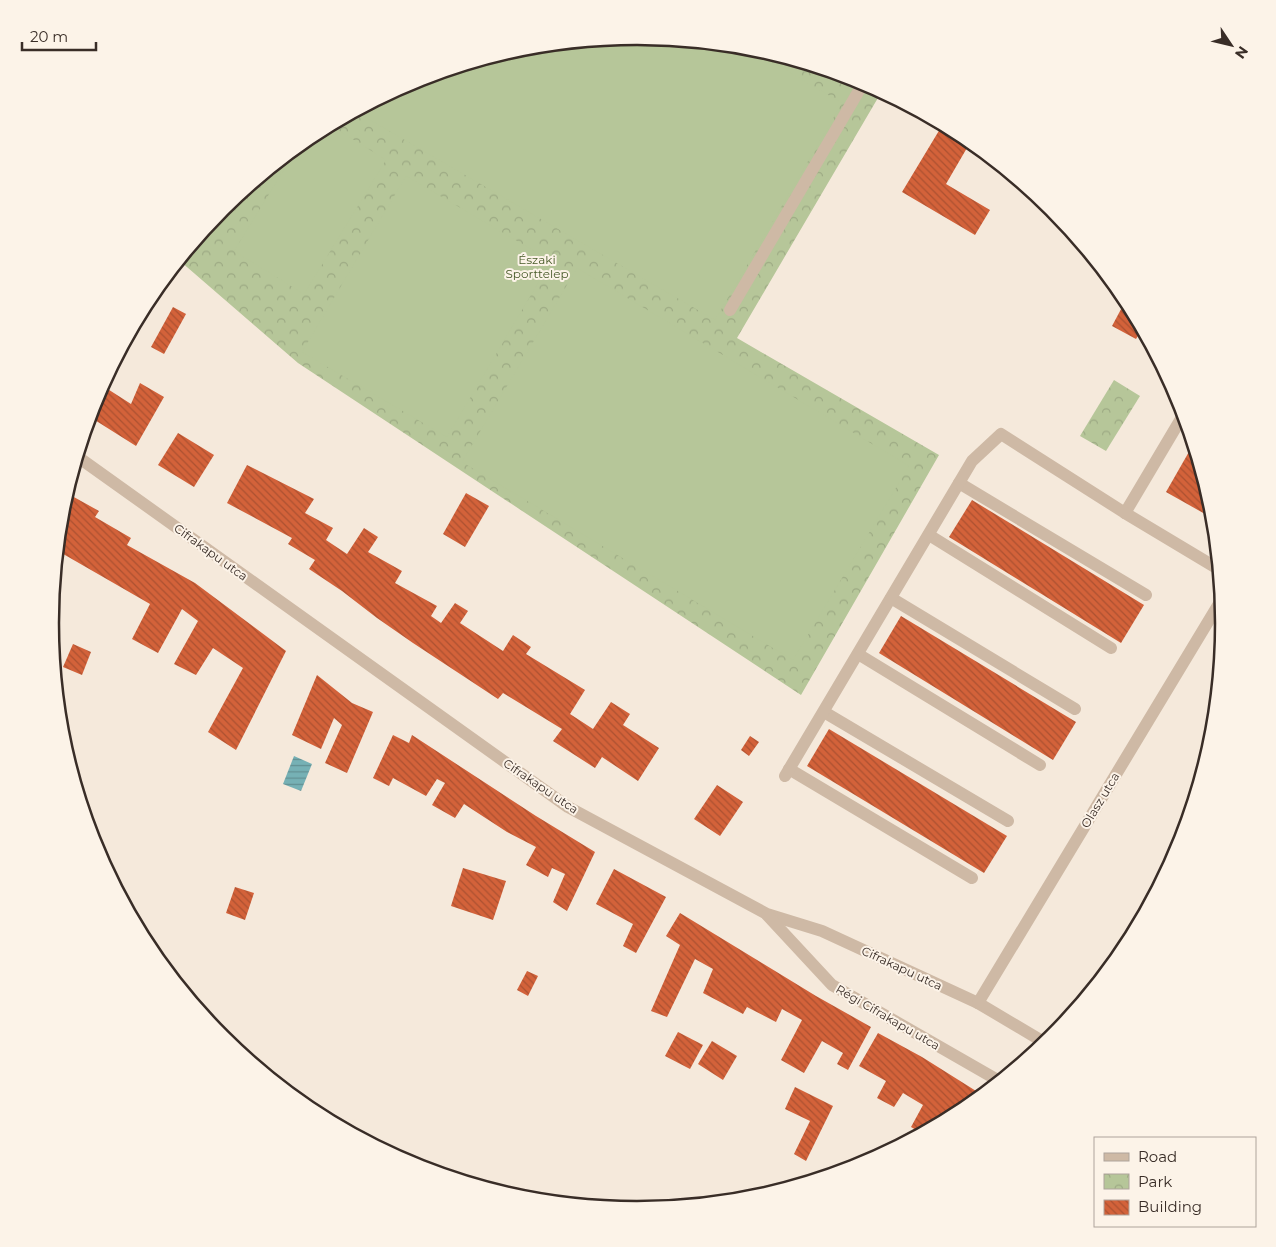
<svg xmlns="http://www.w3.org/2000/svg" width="1276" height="1247" font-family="Montserrat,sans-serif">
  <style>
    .park { fill: url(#park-crowns) }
    .pitch { fill: #b6c699 }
    .water { fill: url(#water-rules) }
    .building { fill: url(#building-back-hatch) }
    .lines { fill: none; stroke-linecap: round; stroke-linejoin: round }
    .minor { stroke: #ceb9a5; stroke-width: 12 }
    .labels { text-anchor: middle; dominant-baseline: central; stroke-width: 4; stroke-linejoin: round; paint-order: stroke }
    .park-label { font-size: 12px; fill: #475a28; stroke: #fcf3e8 }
    .street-label { font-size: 12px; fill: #392d27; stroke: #fcf3e8 }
    .rim { fill: none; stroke: #392d27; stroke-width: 2.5 }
  </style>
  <defs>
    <pattern id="park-crowns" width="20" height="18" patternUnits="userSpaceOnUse" patternTransform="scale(1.25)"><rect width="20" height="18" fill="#b6c699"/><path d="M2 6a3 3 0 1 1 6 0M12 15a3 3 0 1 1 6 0" fill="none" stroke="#9daa84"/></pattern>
    <pattern id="water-rules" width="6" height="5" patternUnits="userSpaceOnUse" patternTransform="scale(1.25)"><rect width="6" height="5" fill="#76b1b5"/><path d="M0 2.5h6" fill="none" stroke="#629093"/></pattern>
    <pattern id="building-back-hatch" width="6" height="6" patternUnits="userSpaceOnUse" patternTransform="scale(1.25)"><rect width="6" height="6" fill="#d3623a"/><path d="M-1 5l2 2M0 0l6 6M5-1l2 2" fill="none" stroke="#ac5131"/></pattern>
  </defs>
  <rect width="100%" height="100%" fill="#f5e9db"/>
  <g class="park">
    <polygon points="638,36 753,48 863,81 882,91 737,338 939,455 801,695 298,363 180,261 223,208 312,135 414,81 524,47"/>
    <polygon points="1114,380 1140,396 1106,451 1080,436"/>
  </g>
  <g class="pitch">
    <polygon points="638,36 746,47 842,103 715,320 365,117 374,102 414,81 524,47"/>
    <polygon points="330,125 386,160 304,294 234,251 298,147 312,135"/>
    <polygon points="406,176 551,261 447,437 302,352"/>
    <polygon points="577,268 909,466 793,660 462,462"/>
  </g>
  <polygon class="water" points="294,756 312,764 301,791 283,784"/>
  <g class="building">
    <polygon points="943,124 964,135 971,141 946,184 990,210 975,235 902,192"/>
    <polygon points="1127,298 1143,328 1136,339 1112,326"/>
    <polygon points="173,307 186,314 164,354 151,347"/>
    <polygon points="140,383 164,397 136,446 90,417 96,399 103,386 131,404"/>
    <polygon points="178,433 214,455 194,487 158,465"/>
    <polygon points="1194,443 1212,502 1205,514 1166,492"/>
    <polygon points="247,465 314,499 305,513 333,528 326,540 347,554 364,528 378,537 368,552 402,571 395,583 437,606 431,616 441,623 455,603 468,611 460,623 503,651 513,635 531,647 526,654 585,690 570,714 593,729 611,702 630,714 623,725 659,748 638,781 602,757 595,768 553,741 562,729 503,693 498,699 413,643 377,618 342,591 309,569 315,560 288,544 292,538 227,503"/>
    <polygon points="69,486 75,489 72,496 99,511 95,517 131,538 127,545 195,583 286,651 236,750 208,732 243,668 213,648 196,675 174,664 198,621 182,609 158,653 132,639 150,604 58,551 62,509"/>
    <polygon points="466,493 489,506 465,547 443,534"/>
    <polygon points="972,500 1144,605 1121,643 949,537"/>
    <polygon points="901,616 1076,722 1053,760 879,653"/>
    <polygon points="73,644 91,652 82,675 63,667"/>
    <polygon points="317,675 352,703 373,712 347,773 325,763 342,725 334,718 321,749 292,735"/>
    <polygon points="829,729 1007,836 984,873 807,766"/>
    <polygon points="393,735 409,743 412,735 536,816 595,852 567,911 553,902 565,874 552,868 548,877 526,865 536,847 507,832 464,804 455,818 432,805 445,783 437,779 426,796 393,778 389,786 373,778"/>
    <polygon points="750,736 759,742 749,756 741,750"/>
    <polygon points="717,785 743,802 720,836 694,819"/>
    <polygon points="463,868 506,881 493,920 451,906"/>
    <polygon points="614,869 666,897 636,953 623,946 633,924 596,904"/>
    <polygon points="235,887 254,893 245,920 226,913"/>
    <polygon points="680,913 816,996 871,1027 848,1070 837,1064 843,1053 822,1041 804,1073 781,1060 802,1020 782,1009 776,1022 747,1007 743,1014 703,993 713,969 695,959 667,1017 651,1011 680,945 666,936"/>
    <polygon points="527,971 538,976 528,996 517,990"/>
    <polygon points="678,1032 703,1045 690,1069 665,1056"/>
    <polygon points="878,1033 922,1057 984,1096 964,1112 953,1118 948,1115 943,1123 923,1134 911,1127 923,1105 903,1093 894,1107 877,1098 886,1081 859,1066"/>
    <polygon points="712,1041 737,1056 723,1080 698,1064"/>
    <polygon points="795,1087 833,1106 806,1161 794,1154 810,1121 785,1109"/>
  </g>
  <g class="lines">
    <g class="minor">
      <polyline points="730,310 864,82"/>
      <polyline points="78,457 568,807 767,914 822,931 978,1003 1047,1044"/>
      <polyline points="959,483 1146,595"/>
      <polyline points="1125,513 1185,412"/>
      <polyline points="929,535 1111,648"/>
      <polyline points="891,598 1075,709"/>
      <polyline points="858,654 1040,765"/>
      <polyline points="824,712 1008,821"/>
      <polyline points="789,769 972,878"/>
      <polyline points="785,776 972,461 1001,434 1125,513 1220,570"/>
      <polyline points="767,915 832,985 1001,1082"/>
      <polyline points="978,1003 1223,597"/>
    </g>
  </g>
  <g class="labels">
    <g class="park-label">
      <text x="537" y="259">Északi<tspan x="537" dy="14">Sporttelep</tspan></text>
    </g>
    <g class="street-label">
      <text transform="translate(211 552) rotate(36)">Cifrakapu utca</text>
      <text transform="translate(541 786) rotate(34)">Cifrakapu utca</text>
      <text transform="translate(1100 800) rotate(-59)">Olasz utca</text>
      <text transform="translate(902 968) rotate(25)">Cifrakapu utca</text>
      <text transform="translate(888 1017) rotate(30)">Régi Cifrakapu utca</text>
    </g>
  </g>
  <path d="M0 0H1276V1247H0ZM59 623a578 578 0 1 1 1156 0a578 578 0 1 1-1156 0Z" fill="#fcf3e8" fill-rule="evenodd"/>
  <path class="rim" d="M59 623a578 578 0 1 1 1156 0a578 578 0 1 1-1156 0Z"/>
  <rect x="1094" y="1137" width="162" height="90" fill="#fcf3e8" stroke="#aea49b"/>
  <rect x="1104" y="1153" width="25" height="8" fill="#ceb9a5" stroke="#aea49b"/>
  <text x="1138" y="1162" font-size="15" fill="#392d27">Road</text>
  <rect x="1104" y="1174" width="25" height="15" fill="url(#park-crowns)" stroke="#aea49b"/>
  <text x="1138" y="1187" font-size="15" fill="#392d27">Park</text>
  <rect x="1104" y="1200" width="25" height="15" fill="url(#building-back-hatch)" stroke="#aea49b"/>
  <text x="1138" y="1212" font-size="15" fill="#392d27">Building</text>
  <g transform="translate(1231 45) rotate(125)" stroke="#fcf3e8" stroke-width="4" paint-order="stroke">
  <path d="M0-4L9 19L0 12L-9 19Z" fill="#392d27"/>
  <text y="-8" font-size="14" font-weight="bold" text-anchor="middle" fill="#392d27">N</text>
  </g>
  <path d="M22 42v8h74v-8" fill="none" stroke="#392d27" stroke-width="2.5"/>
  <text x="30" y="42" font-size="15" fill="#392d27" stroke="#fcf3e8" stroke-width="4" paint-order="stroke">20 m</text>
</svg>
